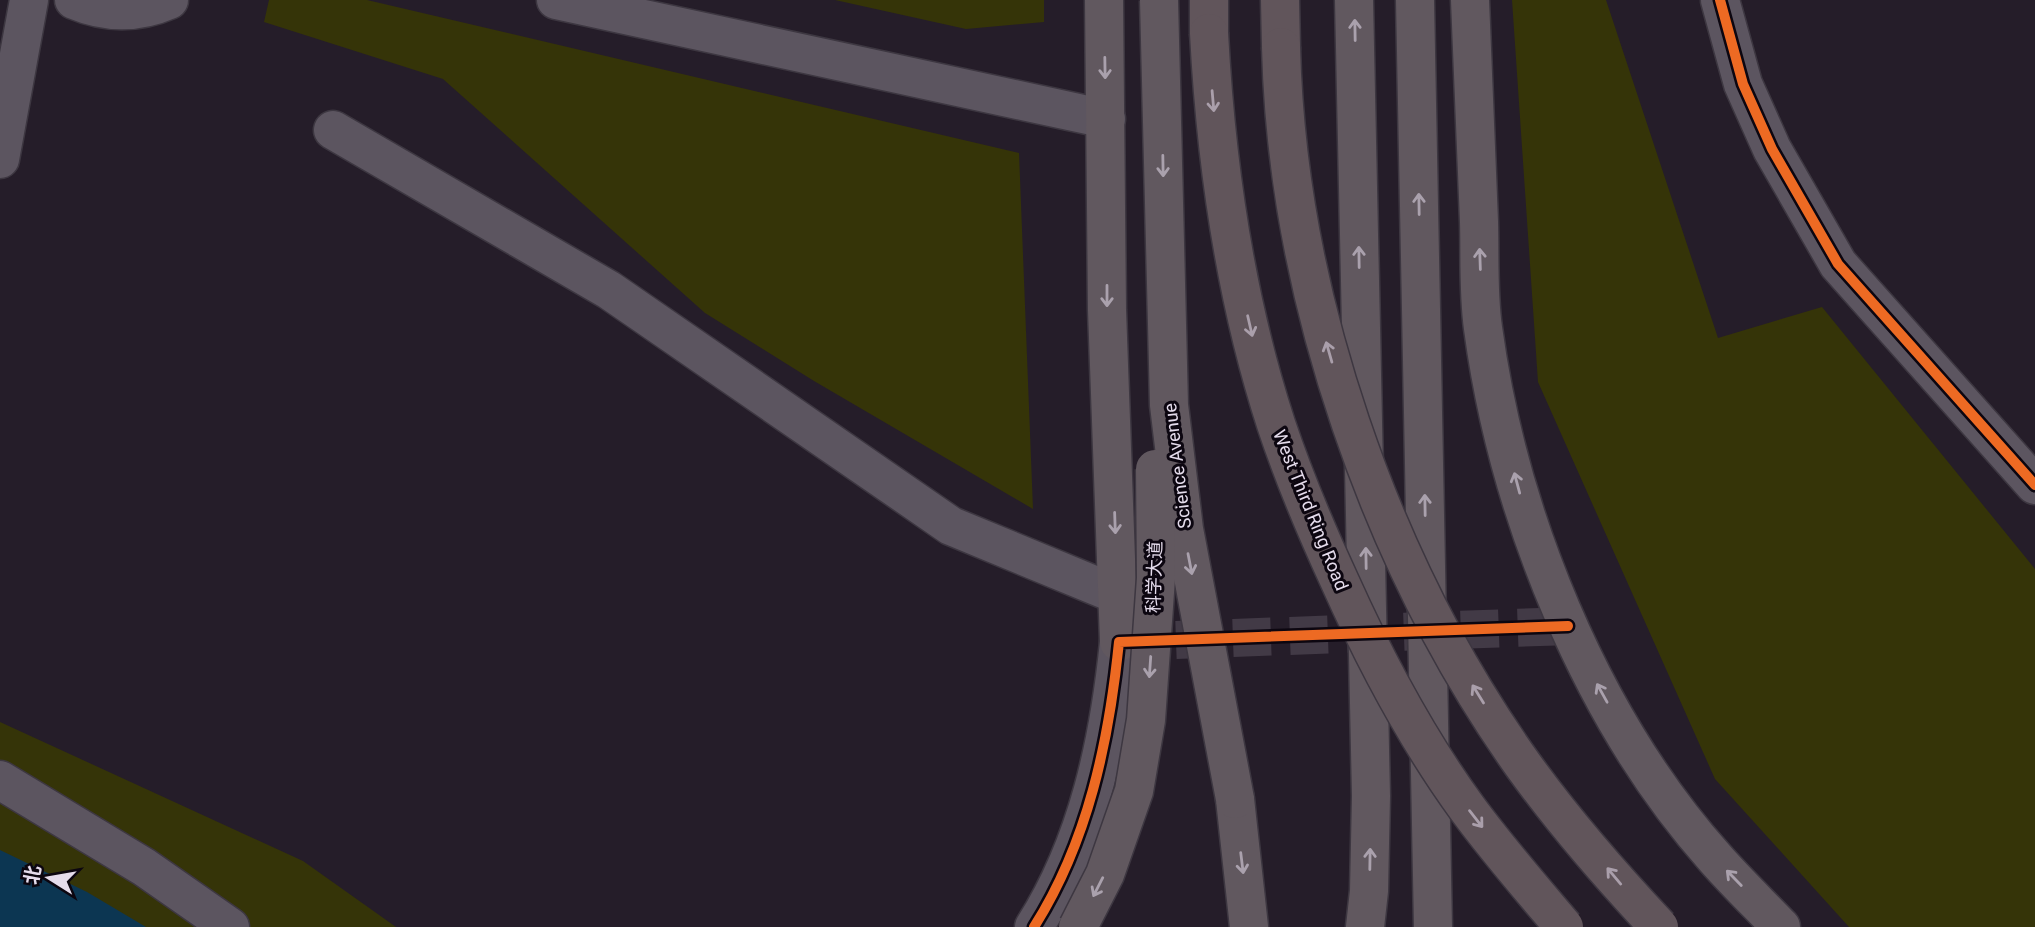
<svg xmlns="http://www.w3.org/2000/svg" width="2035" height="927" font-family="Roboto,'Noto Sans SC',sans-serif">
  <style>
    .green { fill: #353408 }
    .water { fill: #0c3652 }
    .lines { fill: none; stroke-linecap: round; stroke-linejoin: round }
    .minor-tunnel { stroke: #423a46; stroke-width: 38; stroke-dasharray: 38 19; stroke-linecap: butt }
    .minor-casing { stroke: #3d3741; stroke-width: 41 }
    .major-casing { stroke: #3d3741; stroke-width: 41 }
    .highway-casing { stroke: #3d3741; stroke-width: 41 }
    .minor { stroke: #5c5560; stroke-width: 38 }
    .major { stroke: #61585f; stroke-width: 38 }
    .highway { stroke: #61555b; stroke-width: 38 }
    .major-bridge-casing { stroke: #3d3741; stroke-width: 41; stroke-linecap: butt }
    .highway-bridge-casing { stroke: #3d3741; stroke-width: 41; stroke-linecap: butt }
    .major-bridge { stroke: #61585f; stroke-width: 38 }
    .highway-bridge { stroke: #61555b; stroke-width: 38 }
    .cycleway-casing { stroke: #0c0610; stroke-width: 15 }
    .cycleway { stroke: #ed6a23; stroke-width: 10 }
    .oneway { stroke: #aaa1ad }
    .oneway2 { stroke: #aa9fab }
    .labels { text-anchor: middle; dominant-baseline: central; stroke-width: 6; stroke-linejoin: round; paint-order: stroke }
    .street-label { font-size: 18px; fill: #e5dcec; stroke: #0c0610 }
  </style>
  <rect width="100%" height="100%" fill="#251d29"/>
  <g class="green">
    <polygon points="269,0 367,0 1019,153 1033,509 814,381 705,313 443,79 264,22"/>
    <polygon points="835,0 1044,0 1044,22 966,29"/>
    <polygon points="1512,0 1606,0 1718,338 1822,307 2035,569 2035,927 1849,927 1715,779 1538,382"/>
    <polygon points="0,722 303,861 396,927 0,927"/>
  </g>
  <polygon class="water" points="0,850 87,892 146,927 0,927"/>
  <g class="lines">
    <polyline class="minor-tunnel" points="1119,642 1568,626"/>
    <defs>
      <g id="minor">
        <path d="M74,0C107,14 137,14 169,0"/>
        <polyline points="556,0 1106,119"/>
        <polyline points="1720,0 1743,84 1772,149 1838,264 2035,485"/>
        <polyline points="333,130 609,290 951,526 1118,595"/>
        <polyline points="0,159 29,0"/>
        <polyline points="0,780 144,867 230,927"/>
        <path d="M1034,927C1088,842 1109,741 1119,642"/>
      </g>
      <g id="major">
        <polyline points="1104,0 1107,310 1119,642"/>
        <polyline points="1354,0 1371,796 1369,891 1365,927"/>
        <polyline points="1415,0 1433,927"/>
        <path d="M1470,0C1473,74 1476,148 1479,222C1480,257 1478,293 1483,328C1508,513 1590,718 1715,858C1736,882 1759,904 1781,927"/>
        <polyline points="1235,799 1249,927"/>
      </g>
      <g id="highway">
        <polyline points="1209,0 1209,33"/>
        <polyline points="1280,0 1281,47"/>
      </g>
    </defs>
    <use href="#minor" class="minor-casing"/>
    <use href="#major" class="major-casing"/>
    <use href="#highway" class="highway-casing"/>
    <use href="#minor" class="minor"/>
    <use href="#major" class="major"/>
    <use href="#highway" class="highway"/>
    <defs>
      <g id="major-bridge">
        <polyline points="1159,0 1169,405 1184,529 1235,799"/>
        <polyline points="1078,927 1105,874 1134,791 1146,720 1156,578 1155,469"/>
      </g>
      <g id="highway-bridge">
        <path d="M1209,33C1216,166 1235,298 1276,424C1294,478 1316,530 1340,582C1375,660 1416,738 1467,808C1497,849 1531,888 1564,927"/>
        <path d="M1281,47C1287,294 1380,564 1523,765C1564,822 1611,876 1659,927"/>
      </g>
    </defs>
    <use href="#major-bridge" class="major-bridge-casing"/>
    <use href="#highway-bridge" class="highway-bridge-casing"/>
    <use href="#major-bridge" class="major-bridge"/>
    <use href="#highway-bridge" class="highway-bridge"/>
    <defs>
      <g id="cycleway">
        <polyline points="1720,0 1743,84 1772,149 1838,264 2035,485"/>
        <path d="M1034,927C1088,842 1109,741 1119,642L1568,626"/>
      </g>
    </defs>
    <use href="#cycleway" class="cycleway-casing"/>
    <use href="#cycleway" class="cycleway"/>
  </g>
  <defs><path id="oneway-shaft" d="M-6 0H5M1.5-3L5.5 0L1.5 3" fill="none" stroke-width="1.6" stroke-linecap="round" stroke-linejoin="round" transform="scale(1.75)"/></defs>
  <g class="oneway">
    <use href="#oneway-shaft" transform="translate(1355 30) rotate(-91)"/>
    <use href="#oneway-shaft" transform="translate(1105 68) rotate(89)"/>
    <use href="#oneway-shaft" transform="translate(1163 166) rotate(89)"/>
    <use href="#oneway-shaft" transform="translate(1419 204) rotate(-91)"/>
    <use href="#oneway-shaft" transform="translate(1359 257) rotate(-91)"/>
    <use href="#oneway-shaft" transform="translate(1480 259) rotate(-92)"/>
    <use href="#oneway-shaft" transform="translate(1107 296) rotate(90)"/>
    <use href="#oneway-shaft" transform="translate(1517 483) rotate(-105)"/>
    <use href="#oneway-shaft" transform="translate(1425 505) rotate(-91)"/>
    <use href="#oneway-shaft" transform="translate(1115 523) rotate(88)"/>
    <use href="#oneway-shaft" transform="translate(1366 558) rotate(-91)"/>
    <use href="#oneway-shaft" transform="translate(1190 564) rotate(79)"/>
    <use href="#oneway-shaft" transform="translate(1150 667) rotate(94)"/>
    <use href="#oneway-shaft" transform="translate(1602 693) rotate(-119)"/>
    <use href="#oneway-shaft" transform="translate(1370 859) rotate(-89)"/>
    <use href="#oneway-shaft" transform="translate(1242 863) rotate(83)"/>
    <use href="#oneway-shaft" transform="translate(1734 878) rotate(-134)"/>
    <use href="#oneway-shaft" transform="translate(1098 887) rotate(117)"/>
  </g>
  <g class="oneway2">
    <use href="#oneway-shaft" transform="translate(1213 101) rotate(85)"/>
    <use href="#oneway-shaft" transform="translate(1250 326) rotate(77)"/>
    <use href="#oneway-shaft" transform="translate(1329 352) rotate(-106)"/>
    <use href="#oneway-shaft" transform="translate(1478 694) rotate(-122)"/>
    <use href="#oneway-shaft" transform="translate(1476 819) rotate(52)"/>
    <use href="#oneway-shaft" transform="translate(1614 876) rotate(-130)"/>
  </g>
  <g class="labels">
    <g class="street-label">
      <text transform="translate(1177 466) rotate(-97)">Science Avenue</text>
      <text transform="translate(1311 510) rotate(68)">West Third Ring Road</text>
      <text transform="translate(1154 577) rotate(-88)">科学大道</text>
    </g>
  </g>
  <g transform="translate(49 878) rotate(281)" stroke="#0c0610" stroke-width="5" paint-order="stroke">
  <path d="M0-5L12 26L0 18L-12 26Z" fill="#e5dcec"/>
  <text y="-10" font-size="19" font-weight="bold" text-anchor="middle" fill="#e5dcec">北</text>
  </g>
</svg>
